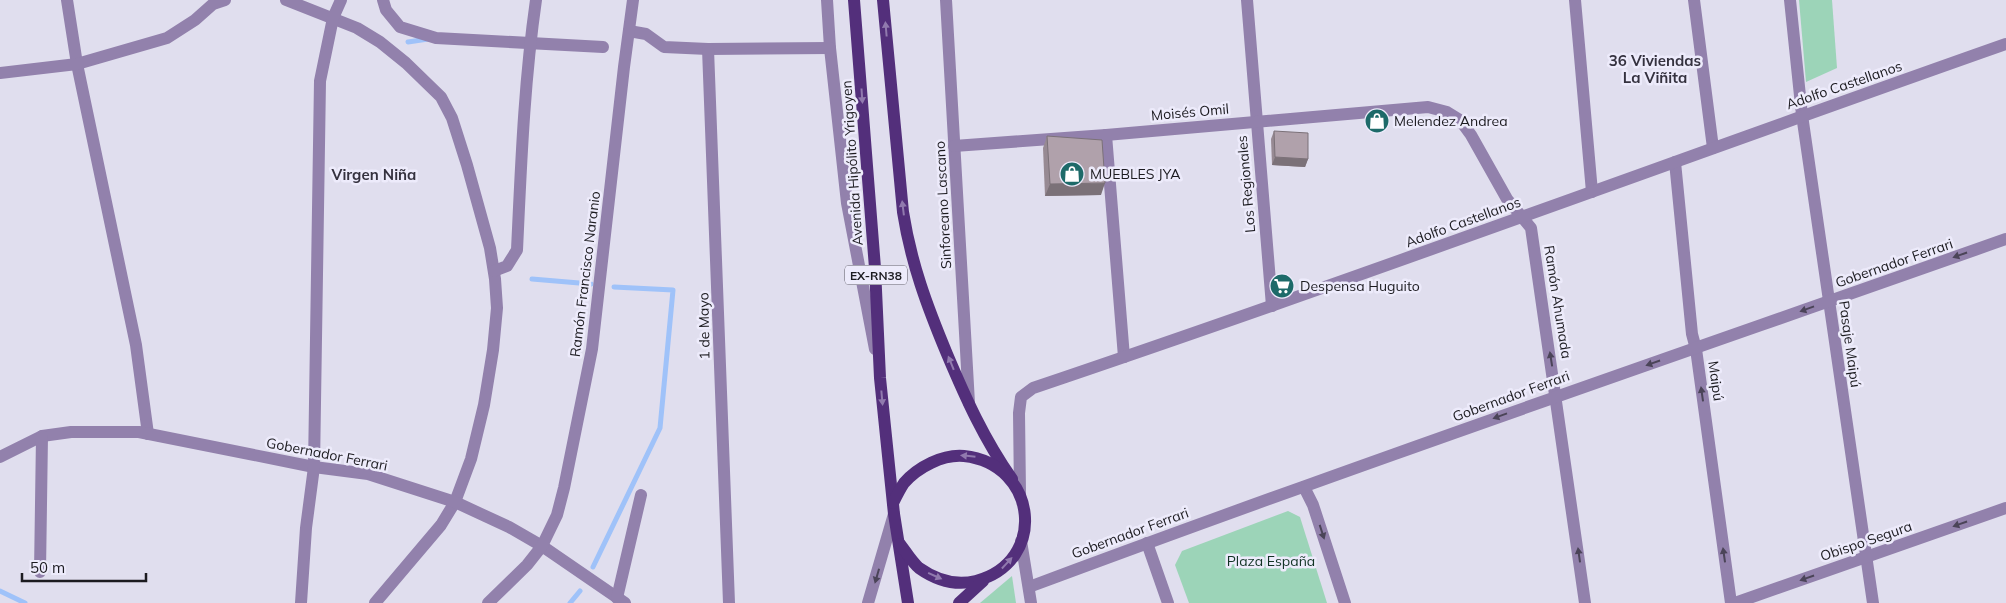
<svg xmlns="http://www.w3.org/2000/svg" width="2006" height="603" font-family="Mulish,sans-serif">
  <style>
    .green { fill: #9cd4b8 }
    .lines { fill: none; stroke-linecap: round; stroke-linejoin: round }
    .stream { stroke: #9fc2f9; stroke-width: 5 }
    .minor { stroke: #9281ac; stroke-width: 12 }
    .major { stroke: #532f7b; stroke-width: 12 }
    .wall { fill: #978a93 }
    .shaded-wall { fill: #7b7178 }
    .building { fill: #b0a1ab; stroke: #7b7178 }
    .oneway { fill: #917aae }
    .oneway2 { fill: #4b4458 }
    .labels { text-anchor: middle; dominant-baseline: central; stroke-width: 5; stroke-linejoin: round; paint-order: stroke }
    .shield { fill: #edebfb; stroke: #5b5962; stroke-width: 1 }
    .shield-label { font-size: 12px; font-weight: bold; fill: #1c1b20 }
    .street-label { font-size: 14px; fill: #1c1b20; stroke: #edebfb }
    .poi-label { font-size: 14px; fill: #1c1b20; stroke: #edebfb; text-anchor: start }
    .park-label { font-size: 14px; fill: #123325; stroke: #edebfb }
    .neighbourhood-label { font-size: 15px; font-weight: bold; fill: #35323f; stroke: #edebfb }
  </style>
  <rect width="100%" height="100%" fill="#e0deee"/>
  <g class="green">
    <polygon points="1799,0 1832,0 1837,68 1806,82"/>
    <polygon points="1288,511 1300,517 1327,603 1189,603 1175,565 1182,551"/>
    <polygon points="1012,576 1016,603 980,603"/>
  </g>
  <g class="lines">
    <g class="stream">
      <polyline points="408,42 428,39"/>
      <polyline points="532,279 591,284"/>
      <polyline points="593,567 660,428 673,290 614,287"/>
      <polyline points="0,591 25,603"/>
      <polyline points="570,603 580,591"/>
    </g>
    <g class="minor">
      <polyline points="67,0 77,64 136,345 148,434"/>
      <polyline points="286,0 357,28 380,42 406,63 441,97 452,118 467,165 490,248 495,279 497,308 493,350 484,405 471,459 455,502 441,525 375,603"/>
      <polyline points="383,0 386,10 400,27 436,38 603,47"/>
      <polyline points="827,0 830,48 847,203 875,349"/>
      <polyline points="946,0 969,403"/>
      <polyline points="1247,0 1272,306"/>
      <polyline points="1575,0 1592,192"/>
      <polyline points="1694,0 1713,148"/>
      <polyline points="1790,0 1802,115 1873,603"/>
      <polyline points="629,31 646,34 664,47 708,49 830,48"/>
      <path d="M708,49C716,234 721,418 729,603"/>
      <polyline points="0,73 77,64 167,38 195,20 213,4 225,0"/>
      <polyline points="1106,135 1124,357"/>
      <polyline points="954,146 1106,135 1428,107 1447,112 1460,120 1471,135 1507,199 1531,228 1585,603"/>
      <polyline points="1675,162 1692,334 1696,349 1731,603"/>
      <path d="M494,271L507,266L517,250C521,166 524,83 536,0"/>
      <polyline points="0,457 42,436 71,432 139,432 314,467 368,474 455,502 509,527 542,546 625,603"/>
      <polyline points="1304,487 1313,505 1345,603"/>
      <path d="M1020,493L1019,413L1021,397L1033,388C1359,278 1682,158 2006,44"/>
      <polyline points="1021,541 1031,603"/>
      <polyline points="1147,543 1168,603"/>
      <polyline points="40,572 42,436"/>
      <path d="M1029,587C1353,466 1680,354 2006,239"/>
      <polyline points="617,598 641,495"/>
      <polyline points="301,603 306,528 314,467 320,81 333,18 341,0"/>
      <polyline points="488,603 527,565 542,546 557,515 564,488 592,349 624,67 633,0"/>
      <polyline points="868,603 894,514"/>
      <polyline points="1735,603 2006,508"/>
    </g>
    <g class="major">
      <polyline points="854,0 875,268 880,378 894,514 908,603"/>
      <path d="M883,0L903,212C911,263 927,306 947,354C966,399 984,439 1012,479"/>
      <path d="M893,503C896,497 900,489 904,483C918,467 943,454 964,456C1038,464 1048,562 976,581C956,586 936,580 919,568C912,562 906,552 900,544"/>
      <polyline points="959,603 983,581"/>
    </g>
  </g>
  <g class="wall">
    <polygon points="1274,131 1308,159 1305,167 1272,165 1271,139"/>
    <polygon points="1047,136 1101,195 1045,196 1043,148"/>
  </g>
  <g class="shaded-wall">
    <polygon points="1275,157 1308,159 1305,167 1272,165"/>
    <polygon points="1105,183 1101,195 1045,196 1050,184"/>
  </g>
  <g class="building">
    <polygon points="1274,131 1308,133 1308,159 1275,157"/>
    <polygon points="1047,136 1102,140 1105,183 1050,184"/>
  </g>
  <defs><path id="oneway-solid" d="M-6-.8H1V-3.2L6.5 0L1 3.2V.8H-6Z" transform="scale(1.25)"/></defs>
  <g class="oneway">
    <use href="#oneway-solid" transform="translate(886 29) rotate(-95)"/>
    <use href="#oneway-solid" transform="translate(862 96) rotate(86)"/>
    <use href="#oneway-solid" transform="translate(903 208) rotate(-97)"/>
    <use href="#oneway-solid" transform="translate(951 363) rotate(-112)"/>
    <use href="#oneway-solid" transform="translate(882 398) rotate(85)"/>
    <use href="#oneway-solid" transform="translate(968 456) rotate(-174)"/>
    <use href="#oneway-solid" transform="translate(1007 563) rotate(-47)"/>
    <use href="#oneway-solid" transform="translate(935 576) rotate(24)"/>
  </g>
  <g class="oneway2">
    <use href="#oneway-solid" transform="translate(1960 255) rotate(161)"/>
    <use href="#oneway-solid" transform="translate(1807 309) rotate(160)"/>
    <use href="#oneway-solid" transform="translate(1551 359) rotate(-99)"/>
    <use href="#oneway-solid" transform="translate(1653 363) rotate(161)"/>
    <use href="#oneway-solid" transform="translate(1702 394) rotate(-98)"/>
    <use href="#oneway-solid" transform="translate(1500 416) rotate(160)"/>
    <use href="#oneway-solid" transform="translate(1960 524) rotate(161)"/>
    <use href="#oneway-solid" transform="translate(1322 532) rotate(72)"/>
    <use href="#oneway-solid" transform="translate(1579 555) rotate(-98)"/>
    <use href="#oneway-solid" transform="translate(1724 555) rotate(-98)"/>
    <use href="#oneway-solid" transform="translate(877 576) rotate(106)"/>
    <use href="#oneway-solid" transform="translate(1807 578) rotate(161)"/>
  </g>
  <defs>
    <symbol id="shop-disc" viewBox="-11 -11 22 22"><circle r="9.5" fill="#1d6a69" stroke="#edebfb"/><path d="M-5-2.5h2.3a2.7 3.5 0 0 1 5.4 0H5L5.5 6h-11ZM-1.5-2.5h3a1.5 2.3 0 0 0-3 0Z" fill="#fff"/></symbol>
    <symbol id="supermarket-disc" viewBox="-11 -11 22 22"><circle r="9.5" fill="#1d6a69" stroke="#edebfb"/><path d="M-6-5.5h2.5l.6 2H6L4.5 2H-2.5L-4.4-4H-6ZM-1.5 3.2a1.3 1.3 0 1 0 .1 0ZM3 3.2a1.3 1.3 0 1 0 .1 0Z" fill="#fff"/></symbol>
  </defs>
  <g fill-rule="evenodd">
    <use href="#shop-disc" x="1363" y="107" width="28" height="28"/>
    <use href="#shop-disc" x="1058" y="160" width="28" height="28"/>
    <use href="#supermarket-disc" x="1268" y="272" width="28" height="28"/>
  </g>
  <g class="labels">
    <rect class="shield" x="845" y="265.5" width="62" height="19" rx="4"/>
    <g class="shield-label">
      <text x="876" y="275">EX-RN38</text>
    </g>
    <g class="street-label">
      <text transform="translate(1844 85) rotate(-19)">Adolfo Castellanos</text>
      <text transform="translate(1190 112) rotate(-5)">Moisés Omil</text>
      <text transform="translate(852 163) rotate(-94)">Avenida Hipólito Yrigoyen</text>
      <text transform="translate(1246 184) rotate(-95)">Los Regionales</text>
      <text transform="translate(943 205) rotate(-93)">Sinforeano Lascano</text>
      <text transform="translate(1463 222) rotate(-20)">Adolfo Castellanos</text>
      <text transform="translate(1894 263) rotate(-19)">Gobernador Ferrari</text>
      <text transform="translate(585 274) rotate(-83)">Ramón Francisco Naranio</text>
      <text transform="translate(1558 302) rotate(81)">Ramón Ahumada</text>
      <text transform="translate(704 326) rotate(-91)">1 de Mayo</text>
      <text transform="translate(1850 344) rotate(82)">Pasaje Maipú</text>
      <text transform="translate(1716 381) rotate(82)">Maipú</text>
      <text transform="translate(1511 396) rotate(-20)">Gobernador Ferrari</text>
      <text transform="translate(327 454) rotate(11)">Gobernador Ferrari</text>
      <text transform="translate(1130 533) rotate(-20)">Gobernador Ferrari</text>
      <text transform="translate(1866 541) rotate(-19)">Obispo Segura</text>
    </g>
    <g class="poi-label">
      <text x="1394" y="121">Melendez Andrea</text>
      <text x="1090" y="174">MUEBLES JYA</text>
      <text x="1300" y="286">Despensa Huguito</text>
    </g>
    <g class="park-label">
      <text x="1271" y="561">Plaza España</text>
    </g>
    <g class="neighbourhood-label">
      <text x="1655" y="60">36 Viviendas<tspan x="1655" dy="17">La Viñita</tspan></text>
      <text x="374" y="174">Virgen Niña</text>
    </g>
  </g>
  <path d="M22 573v8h124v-8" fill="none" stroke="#1c1b20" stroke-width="2.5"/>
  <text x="30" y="573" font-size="15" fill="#1c1b20" stroke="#edebfb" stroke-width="4" paint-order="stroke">50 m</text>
</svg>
